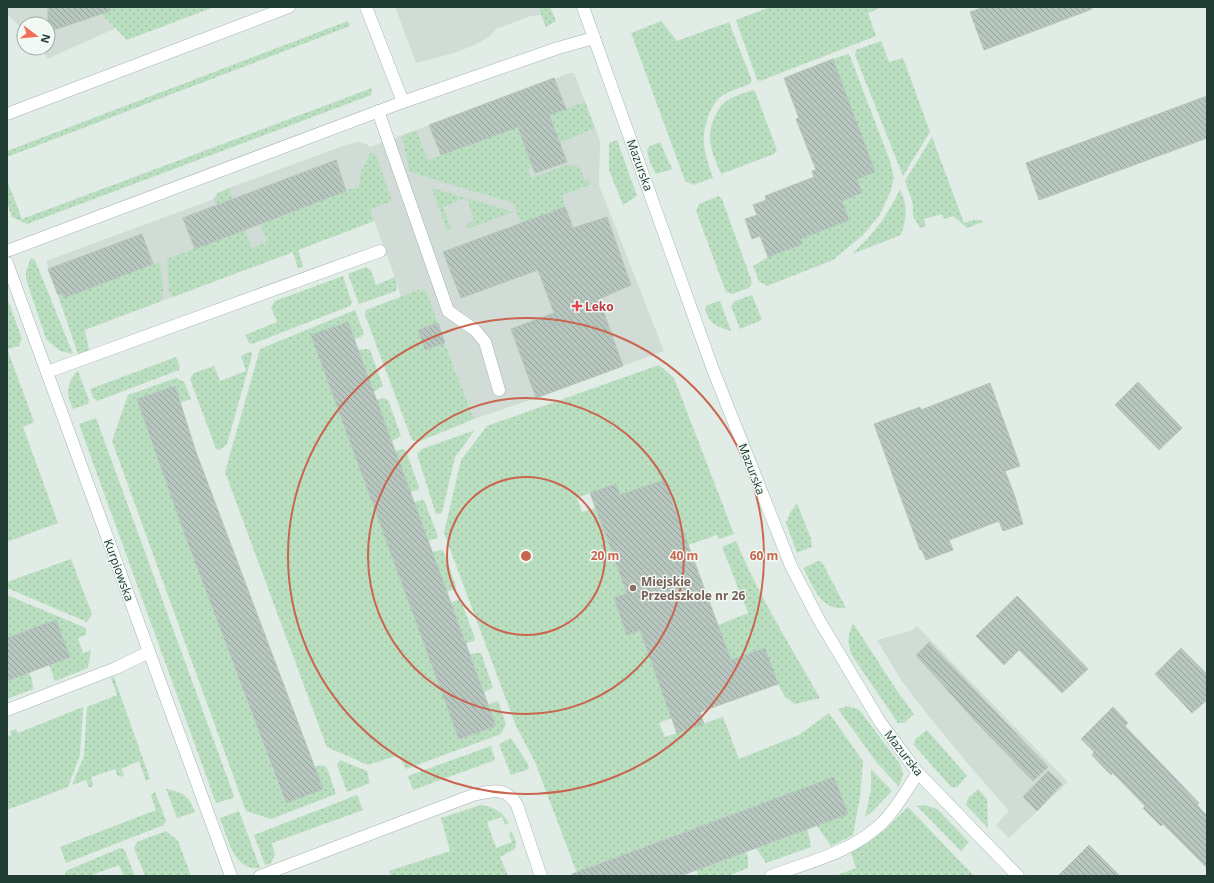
<svg xmlns="http://www.w3.org/2000/svg" width="1214" height="883" font-family="'Open Sans',sans-serif">
  <style>
    .built { fill: #d0dcd5 }
    .grass { fill: url(#grass-dots) }
    .building { fill: url(#building-back-hatch); stroke: #b4c6bd }
    .lines { fill: none; stroke-linecap: round; stroke-linejoin: round }
    .lane-casing { stroke: #a4b4ad; stroke-width: 13 }
    .street-casing { stroke: #a4b4ad; stroke-width: 13 }
    .secondary-casing { stroke: #a2bbb0; stroke-width: 13 }
    .lane { stroke: #fff; stroke-width: 12 }
    .street { stroke: #fff; stroke-width: 12 }
    .secondary { stroke: #fff; stroke-width: 12 }
    .ring { fill: none; stroke: #ca6550; stroke-width: 2 }
    .health-dot { fill: #e0444e; stroke: #f2f9f5; stroke-width: 1.5 }
    .education-dot { fill: #8d6e63; stroke: #f2f9f5; stroke-width: 1.5 }
    .labels { text-anchor: middle; dominant-baseline: central; stroke-width: 3; stroke-linejoin: round; paint-order: stroke }
    .street-label { font-size: 12px; fill: #213d33; stroke: #f2f9f5 }
    .health-label { font-size: 12px; font-weight: bold; fill: #be3a42; stroke: #f2f9f5; text-anchor: start }
    .education-label { font-size: 12px; font-weight: bold; fill: #785e54; stroke: #f2f9f5; text-anchor: start }
    .centre { fill: #ca6550; stroke: #f2f9f5; stroke-width: 2 }
    .ring-label { font-size: 12px; text-anchor: middle; font-weight: bold; fill: #ca6550; stroke: #f2f9f5; stroke-width: 3; stroke-linejoin: round; paint-order: stroke }
  </style>
  <defs>
    <pattern id="grass-dots" width="8" height="8" patternUnits="userSpaceOnUse"><rect width="8" height="8" fill="#badec0"/><path d="M2 2h.1M6 6h.1" fill="none" stroke="#a0bfa5" stroke-width="1.8" stroke-linecap="round"/></pattern>
    <pattern id="building-back-hatch" width="6" height="6" patternUnits="userSpaceOnUse"><rect width="6" height="6" fill="#b7c7bf"/><path d="M-1 5l2 2M0 0l6 6M5-1l2 2" fill="none" stroke="#94a39c"/></pattern>
  </defs>
  <rect width="100%" height="100%" fill="#e1ece6"/>
  <g class="built">
    <polygon points="7,7 95,7 116,28 47,59 42,48 48,48 48,24 24,24 24,30 7,14"/>
    <polygon points="395,7 538,7 541,15 531,16 496,29 490,36 475,45 451,54 416,63"/>
    <polygon points="570,73 574,73 600,141 599,185 664,351 536,398 474,419 426,291 421,289 401,297 395,277 374,221 298,250 303,266 302,268 298,268 293,252 85,330 89,349 78,353 46,261 214,199 218,193 229,188 343,146 358,142 366,144 370,147"/>
    <polygon points="917,626 1068,782 1009,838 996,825 1009,811 968,764 927,714 901,680 877,640 913,630"/>
  </g>
  <g class="grass">
    <polygon points="95,7 214,7 127,40"/>
    <polygon points="538,7 550,7 556,21 546,27"/>
    <polygon points="770,7 882,7 868,13 876,36 760,81 757,80 736,20"/>
    <polygon points="348,21 350,26 7,157 7,151"/>
    <path d="M661,21L677,41L729,22L752,81L750,84C740,88 728,91 719,98C715,102 711,109 709,114C699,141 705,152 713,178L693,185L685,181L631,33Z"/>
    <polygon points="881,41 889,62 903,58 930,132 903,176 855,55 856,50"/>
    <polygon points="848,54 850,56 890,161 894,178 890,193 879,216 863,235 833,260 767,286 759,281 753,266 768,257 802,244 797,231 849,220 842,201 862,194 857,179 849,102 833,59"/>
    <polygon points="372,88 371,95 27,224 12,217 7,203 7,180 22,219"/>
    <path d="M752,90L755,91L777,150L774,154L721,174C713,154 705,140 714,118C717,113 719,107 724,103C732,96 743,94 752,90Z"/>
    <polygon points="585,102 595,128 559,143 533,168 528,169 531,178 567,165 580,167 584,180 588,179 590,185 562,195 565,207 521,223 513,203 410,172 402,136 416,130 428,160 475,143 464,112 474,108 486,139"/>
    <polygon points="932,137 964,223 974,220 981,220 983,222 967,228 953,216 944,219 942,214 924,219 926,226 920,228 913,216 913,204 905,181"/>
    <polygon points="617,140 637,196 623,205 609,170 609,143"/>
    <path d="M660,142L672,169L656,174C653,169 645,153 648,148C650,145 657,144 660,142Z"/>
    <polygon points="371,152 376,155 391,199 389,202 370,209 374,221 298,250 303,266 302,268 298,268 293,252 173,297 169,291 167,259 229,236 214,199 218,193 229,188 252,248 267,242 260,224 359,186 361,172"/>
    <polygon points="432,188 465,198 443,207 451,229 447,231"/>
    <path d="M900,189C908,207 907,217 901,235L852,254C873,235 888,215 900,189Z"/>
    <polygon points="719,196 722,199 752,282 749,288 732,294 726,292 696,211 699,204"/>
    <polygon points="467,198 513,212 467,229 466,225 474,220"/>
    <polygon points="31,258 35,260 73,354 60,351 46,339 26,279 26,271"/>
    <polygon points="160,262 163,291 161,301 84,330 89,349 87,352 78,354 58,295 62,292 64,298"/>
    <polygon points="366,267 371,270 376,285 395,277 397,286 396,291 359,304 348,274"/>
    <polygon points="343,276 352,303 350,306 252,344 249,343 245,335 277,322 271,307 275,301"/>
    <polygon points="421,289 426,291 438,323 418,330 426,350 445,343 474,419 418,442 412,440 365,315 366,310"/>
    <polygon points="752,295 762,320 740,329 731,306 735,301"/>
    <polygon points="7,298 22,339 19,346 8,349 8,351 34,422 23,427 58,523 7,542"/>
    <path d="M720,301L731,331C718,327 709,324 705,309L707,305Z"/>
    <polygon points="355,310 364,334 361,337 354,339 347,322 311,335 459,739 496,726 489,704 498,701 506,724 501,734 406,769 399,755 368,765 327,747 326,745 225,472 260,349"/>
    <polygon points="366,349 370,350 383,386 373,392 358,350"/>
    <polygon points="251,351 252,355 227,444 220,450 216,449 190,379 194,373 214,366 220,381 246,371 241,356"/>
    <polygon points="176,357 180,367 179,370 97,401 93,397 90,389"/>
    <polygon points="659,365 674,378 734,534 719,539 717,535 688,545 664,480 620,495 615,484 577,498 582,512 595,508 627,593 614,599 627,634 640,630 672,718 659,723 665,737 723,717 739,759 799,735 829,713 863,761 860,797 853,835 831,846 817,826 848,814 834,777 592,866 596,876 578,876 535,762 516,726 444,533 461,460 487,426"/>
    <path d="M77,371H78L89,400L88,404L73,409C65,393 67,384 77,371Z"/>
    <path d="M176,378L184,382L191,399L180,403L174,386L137,400L181,524L285,803L323,789L315,767C320,765 323,764 327,768L336,794L271,819L246,811L112,441L128,395Z"/>
    <polygon points="384,398 388,400 401,436 392,441 376,400"/>
    <polygon points="96,418 234,796 233,798 216,803 79,424"/>
    <polygon points="475,430 455,457 442,513 436,514 417,454 422,449"/>
    <polygon points="403,449 406,451 419,487 418,490 410,492 395,451"/>
    <polygon points="422,500 424,500 438,536 437,538 428,541 414,502"/>
    <polygon points="797,503 811,539 812,547 797,553 786,523 790,513"/>
    <path d="M736,541C759,596 790,646 820,698L795,704L785,697L778,684L765,648L731,660L718,625L748,613L722,547Z"/>
    <polygon points="441,550 443,550 456,586 455,589 447,592 432,552"/>
    <polygon points="71,559 92,614 87,622 7,588 7,582"/>
    <path d="M818,561L822,562L846,608C820,611 814,587 803,568Z"/>
    <polygon points="7,595 86,628 86,635 78,638 83,653 91,650 88,668 55,681 49,665 70,657 56,620 7,638"/>
    <polygon points="459,600 461,601 475,638 474,641 466,643 451,602"/>
    <path d="M853,623L895,688L914,714L904,723H898L853,657C847,644 847,637 853,623Z"/>
    <polygon points="477,653 481,653 493,688 484,692 470,654"/>
    <polygon points="29,673 32,679 33,689 7,699 7,681"/>
    <polygon points="114,677 150,779 146,781 139,761 121,769 124,774 122,777 117,775 115,769 91,777 93,784 92,787 89,787 86,780 72,785 84,756 87,707 117,695 111,678"/>
    <polygon points="847,706 858,709 861,712 900,764 903,774 899,787 877,763 838,709"/>
    <polygon points="83,707 80,755 68,787 7,810 7,737 11,735 10,731 16,729 18,733"/>
    <polygon points="927,730 967,776 957,787 951,787 914,745 915,739"/>
    <polygon points="511,738 528,764 529,769 511,775 499,744"/>
    <polygon points="491,746 495,760 413,790 408,776"/>
    <polygon points="340,760 367,771 370,783 347,792 337,765"/>
    <polygon points="871,769 892,791 871,813 865,817 871,790"/>
    <path d="M166,789C183,792 188,795 195,812L177,818Z"/>
    <polygon points="978,789 987,799 988,828 966,805 968,798"/>
    <polygon points="155,792 166,820 164,825 66,863 60,847 156,810 151,795"/>
    <polygon points="357,795 363,810 272,843 275,855 270,864 265,865 254,835"/>
    <path d="M481,805C495,807 502,812 509,823L505,825L502,817L487,822L496,848L512,842L509,833L512,832L516,842V847L513,850L500,857L508,876H391L389,871L450,851L441,818Z"/>
    <polygon points="924,805 937,809 969,842 961,851 917,806"/>
    <polygon points="908,807 974,876 835,876 856,868 851,852 870,841 885,830"/>
    <path d="M239,811L260,868C233,871 228,838 220,818Z"/>
    <polygon points="807,829 809,836 811,847 766,863 756,848"/>
    <polygon points="166,831 178,841 191,876 145,876 134,848 137,842"/>
    <polygon points="120,848 124,849 135,876 124,876 119,865 89,876 65,876 66,871"/>
    <polygon points="746,852 748,858 748,868 728,876 699,876 696,870"/>
  </g>
  <g class="building">
    <polygon points="48,7 110,7 110,11 48,32"/>
    <polygon points="984,7 1092,7 1092,9 984,50 970,12"/>
    <polygon points="833,59 875,172 857,179 862,193 842,201 849,220 800,239 802,244 768,257 760,236 752,239 745,219 757,215 753,205 766,200 765,196 814,177 812,171 816,170 796,119 799,118 784,78"/>
    <polygon points="554,78 566,109 549,115 567,162 535,173 518,127 441,155 429,125"/>
    <polygon points="1207,96 1207,138 1039,200 1026,163"/>
    <polygon points="336,160 346,191 195,249 183,218"/>
    <polygon points="565,207 573,228 607,217 631,285 599,299 623,366 536,398 511,329 554,313 538,270 461,298 443,252"/>
    <polygon points="142,234 153,264 64,298 62,292 58,295 48,269"/>
    <polygon points="348,322 496,726 459,739 311,335"/>
    <polygon points="438,323 445,343 425,350 418,330"/>
    <polygon points="1138,382 1182,428 1159,450 1115,405"/>
    <polygon points="990,383 1020,466 1005,471 1014,494 1023,524 1003,531 999,521 949,540 953,550 926,560 922,550 920,550 874,424 920,407 921,410"/>
    <polygon points="175,386 196,452 323,789 286,803 181,524 137,399"/>
    <polygon points="664,480 731,660 765,648 778,684 700,712 704,724 677,733 640,630 627,635 614,598 627,593 590,493 616,484 620,495"/>
    <polygon points="1017,596 1088,669 1062,693 1019,650 1004,665 976,636"/>
    <polygon points="56,620 70,657 7,681 7,638"/>
    <polygon points="929,642 1048,767 1033,781 977,723 916,655"/>
    <polygon points="1181,648 1207,674 1207,700 1192,713 1155,674"/>
    <polygon points="1113,707 1128,723 1125,726 1199,803 1197,805 1207,816 1207,868 1163,824 1161,826 1143,808 1145,806 1113,773 1111,775 1102,766 1092,755 1094,752 1081,739"/>
    <polygon points="1048,771 1062,784 1037,811 1023,797"/>
    <polygon points="834,777 848,814 680,876 572,876 572,874"/>
    <polygon points="1089,845 1120,876 1058,876"/>
  </g>
  <g class="lines">
    <defs>
      <g id="lane">
        <polyline points="366,7 403,102"/>
        <polyline points="378,111 448,311 475,330 485,342 499,390"/>
        <polyline points="7,114 289,7"/>
        <polyline points="7,251 403,102 558,48 594,38"/>
      </g>
      <g id="street">
        <polyline points="7,263 231,876"/>
        <polyline points="47,372 380,251"/>
        <polyline points="7,710 116,668 149,652"/>
        <path d="M260,876L473,795C491,791 506,786 517,805L541,876"/>
        <path d="M771,876C809,862 853,852 883,822C897,808 907,789 918,773"/>
      </g>
      <polyline id="secondary" points="583,7 712,367 791,566 819,620 880,722 918,773 1018,876"/>
    </defs>
    <use href="#lane" class="lane-casing"/>
    <use href="#street" class="street-casing"/>
    <use href="#secondary" class="secondary-casing"/>
    <use href="#lane" class="lane"/>
    <use href="#street" class="street"/>
    <use href="#secondary" class="secondary"/>
  </g>
  <g class="ring">
    <circle cx="526" cy="556" r="79"/>
    <circle cx="526" cy="556" r="158"/>
    <circle cx="526" cy="556" r="238"/>
  </g>
  <path class="health-dot" d="M575 300h4v4h4v4h-4v4h-4v-4h-4v-4h4z"/>
  <circle class="education-dot" cx="633" cy="588" r="4"/>
  <g class="labels">
    <g class="street-label">
      <text transform="translate(640 165) rotate(70)">Mazurska</text>
      <text transform="translate(752 469) rotate(69)">Mazurska</text>
      <text transform="translate(119 570) rotate(70)">Kurpiowska</text>
      <text transform="translate(904 753) rotate(52)">Mazurska</text>
    </g>
    <g class="health-label">
      <text x="585" y="306">Leko</text>
    </g>
    <g class="education-label">
      <text x="641" y="581">Miejskie<tspan x="641" dy="14">Przedszkole nr 26</tspan></text>
    </g>
  </g>
  <circle cx="526" cy="556" r="6" class="centre"/>
  <g class="ring-label">
    <text x="605" y="560">20 m</text>
    <text x="684" y="560">40 m</text>
    <text x="764" y="560">60 m</text>
  </g>
  <rect width="1214" height="883" fill="none" stroke="#213d33" stroke-width="16"/>
  <g transform="translate(36 36) rotate(106)"><circle r="19" fill="#f2f9f5" stroke="#9eaea7"/>
  <path d="M0-3L7 15L0 10L-7 15Z" fill="#f46f57"/>
  <text y="-6" font-size="11" font-weight="bold" text-anchor="middle" fill="#213d33">N</text>
  </g>
</svg>
